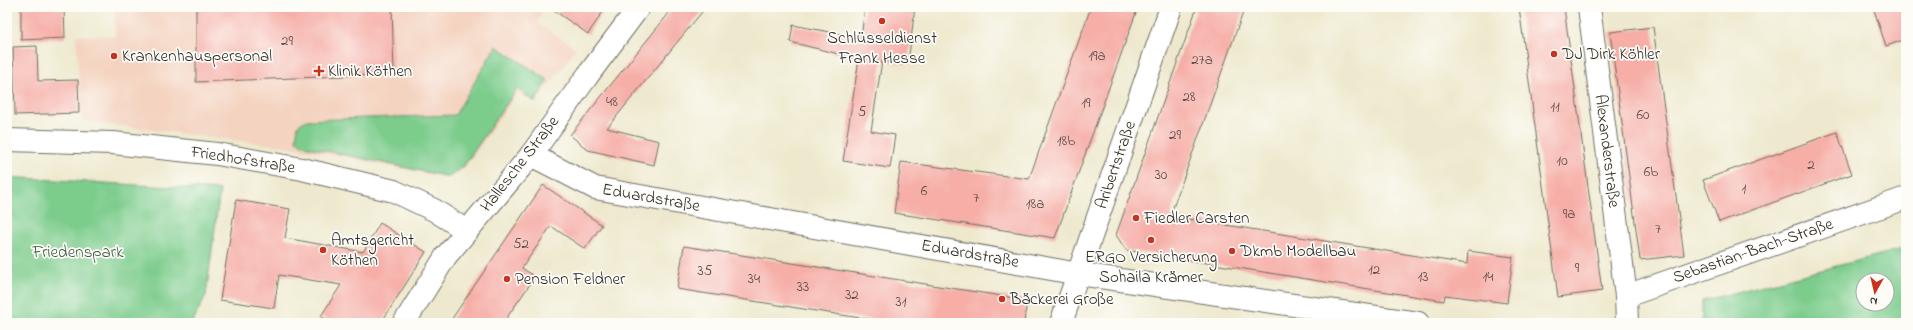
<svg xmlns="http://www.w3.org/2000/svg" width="1913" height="330" font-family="'Indie Flower',sans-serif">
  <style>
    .built { fill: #f4d3c0 }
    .green { fill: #7ccc8c; stroke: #547c5c; fill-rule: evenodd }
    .building { fill: #f6aea7 }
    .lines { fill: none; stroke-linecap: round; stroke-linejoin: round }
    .minor-casing { stroke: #6f6e64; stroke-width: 24 }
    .minor { stroke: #fff; stroke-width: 22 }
    .poi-dot { fill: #c8321e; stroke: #fdfcf7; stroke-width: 1.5 }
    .labels { text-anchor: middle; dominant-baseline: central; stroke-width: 3.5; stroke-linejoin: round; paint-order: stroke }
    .number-label { font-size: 15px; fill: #5e4c4a }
    .poi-label { font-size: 17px; fill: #2b2b2b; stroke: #fdfcf7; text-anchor: start }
    .street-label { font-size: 17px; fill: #2b2b2b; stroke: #fdfcf7 }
    .park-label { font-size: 17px; fill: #435b48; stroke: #fdfcf7 }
  </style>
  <rect width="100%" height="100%" fill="#fdfcf7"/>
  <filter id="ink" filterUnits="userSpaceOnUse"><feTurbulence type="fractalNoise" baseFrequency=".025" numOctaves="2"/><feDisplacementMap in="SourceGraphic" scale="8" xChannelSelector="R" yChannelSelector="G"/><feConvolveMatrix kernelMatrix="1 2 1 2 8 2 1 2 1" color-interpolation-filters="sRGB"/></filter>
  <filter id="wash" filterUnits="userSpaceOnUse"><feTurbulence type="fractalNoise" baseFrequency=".012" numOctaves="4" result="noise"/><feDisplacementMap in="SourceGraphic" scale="16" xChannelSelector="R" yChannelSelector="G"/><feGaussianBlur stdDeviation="0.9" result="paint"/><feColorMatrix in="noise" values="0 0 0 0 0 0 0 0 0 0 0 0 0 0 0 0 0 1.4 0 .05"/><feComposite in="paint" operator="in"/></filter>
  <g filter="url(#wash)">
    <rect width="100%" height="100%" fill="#eee9ce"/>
    <polygon class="built" points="114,7 544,7 537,23 576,48 537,103 517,94 464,169 449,178 297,148 82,121 76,35 115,36"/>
    <g class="green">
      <polygon points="496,46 548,80 535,102 517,89 463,167 449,177 308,147 296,141 298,125 307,120 455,115"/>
      <polygon points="7,177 220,190 206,295 192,323 7,323"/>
      <path d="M1906,248V323H1702V301ZM1863,280H1887V304H1863Z"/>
    </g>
    <g id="blocks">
      <g class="building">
        <polygon points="21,7 64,7 65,38 21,40"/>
        <polygon points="196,7 392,7 394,74 196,82"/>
        <polygon points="549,7 606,7 588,34"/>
        <polygon points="674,7 706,7 607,128 659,141 654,165 588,150 570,135"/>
        <polygon points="865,7 915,7 908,64 882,61 871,131 895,135 890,168 843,161 859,59 790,42 793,25 861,38"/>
        <polygon points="1091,7 1138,7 1055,238 894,213 901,162 1029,179"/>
        <polygon points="1197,7 1245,7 1170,216 1467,264 1468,251 1513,257 1507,303 1445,295 1444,301 1126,250 1116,235"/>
        <polygon points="1519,7 1564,7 1602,291 1558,297"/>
        <polygon points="1873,7 1906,7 1906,39 1886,46"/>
        <polygon points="1653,27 1684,255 1640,260 1610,32"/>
        <polygon points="37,46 38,81 78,80 79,113 15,115 13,47"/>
        <polygon points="1837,132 1852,174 1719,222 1703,180"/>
        <polygon points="543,185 602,225 585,249 551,226 522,268 535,277 503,323 449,323"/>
        <polygon points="236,200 290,209 285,238 363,252 380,223 426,252 381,323 332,323 321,316 341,285 279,275 274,308 220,300"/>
        <polygon points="684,246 1027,300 1024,323 892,323 677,289"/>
      </g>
    </g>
  </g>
  <g filter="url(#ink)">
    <use href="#blocks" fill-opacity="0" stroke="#6f6e64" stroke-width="1"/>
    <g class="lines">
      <defs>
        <g id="minor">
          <polyline points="1589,7 1626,296"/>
          <polyline points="7,140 113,143 217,154 302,169 394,191 434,210 467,231"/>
          <polyline points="531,155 595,188 1079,274 1418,323"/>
          <polyline points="404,323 446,256 531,155 588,75 639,7"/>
          <polyline points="1061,323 1171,7"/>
          <polyline points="1627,323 1626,296 1906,198"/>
        </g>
      </defs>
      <use href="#minor" class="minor-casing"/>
      <use href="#minor" class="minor"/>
    </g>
  </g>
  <g class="poi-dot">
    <circle cx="882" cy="21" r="4"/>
    <circle cx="1554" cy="54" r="4"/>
    <circle cx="114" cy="56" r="4"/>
    <path d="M317 65h4v4h4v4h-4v4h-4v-4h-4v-4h4z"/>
    <circle cx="1136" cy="218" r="4"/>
    <circle cx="1151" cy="240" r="4"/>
    <circle cx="323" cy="250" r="4"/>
    <circle cx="1232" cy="251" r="4"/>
    <circle cx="507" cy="279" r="4"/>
    <circle cx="1002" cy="299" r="4"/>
  </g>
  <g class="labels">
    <g class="number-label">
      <text x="287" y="41">29</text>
      <text x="1097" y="56">19a</text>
      <text x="1202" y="60">27a</text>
      <text x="1189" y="97">28</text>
      <text x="612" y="102">48</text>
      <text x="1086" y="103">19</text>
      <text x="1555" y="107">11</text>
      <text x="862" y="112">5</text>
      <text x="1643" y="115">60</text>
      <text x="1175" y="135">29</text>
      <text x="1066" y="141">18b</text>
      <text x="1562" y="161">10</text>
      <text x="1811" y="165">2</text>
      <text x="1651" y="172">6b</text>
      <text x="1161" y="175">30</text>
      <text x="1744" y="189">1</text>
      <text x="924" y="191">6</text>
      <text x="976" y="198">7</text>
      <text x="1035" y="204">18a</text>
      <text x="1569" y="214">9a</text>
      <text x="1658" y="229">7</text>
      <text x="521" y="244">52</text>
      <text x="1577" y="268">9</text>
      <text x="1374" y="270">12</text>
      <text x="705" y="271">35</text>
      <text x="1423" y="277">13</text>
      <text x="1488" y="277">14</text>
      <text x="754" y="279">34</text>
      <text x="803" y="287">33</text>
      <text x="852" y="295">32</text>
      <text x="901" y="302">31</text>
    </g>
    <g class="poi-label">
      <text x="882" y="38" text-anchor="middle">Schlüsseldienst<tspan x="882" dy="20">Frank Hesse</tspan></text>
      <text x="1562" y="54">DJ Dirk Köhler</text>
      <text x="122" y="56">Krankenhauspersonal</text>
      <text x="328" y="71">Klinik Köthen</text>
      <text x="1144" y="218">Fiedler Carsten</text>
      <text x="331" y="240">Amtsgericht<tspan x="331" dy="20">Köthen</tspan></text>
      <text x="1240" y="251">Dkmb Modellbau</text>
      <text x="1151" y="257" text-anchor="middle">ERGO Versicherung<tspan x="1151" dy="20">Sohaila Krämer</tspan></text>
      <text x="515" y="279">Pension Feldner</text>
      <text x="1010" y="299">Bäckerei Große</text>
    </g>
    <g class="street-label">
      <text transform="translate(1607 151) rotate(83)">Alexanderstraße</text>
      <text transform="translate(243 160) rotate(9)">Friedhofstraße</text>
      <text transform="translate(520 164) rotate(-52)">Hallesche Straße</text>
      <text transform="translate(1116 165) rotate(-71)">Aribertstraße</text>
      <text transform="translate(651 198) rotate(10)">Eduardstraße</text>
      <text transform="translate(1753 251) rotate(-19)">Sebastian-Bach-Straße</text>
      <text transform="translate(970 254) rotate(10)">Eduardstraße</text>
    </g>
    <g class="park-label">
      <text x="78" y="252">Friedenspark</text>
    </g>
  </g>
  <rect width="1913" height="330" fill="none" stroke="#fdfcf7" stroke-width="24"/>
  <g transform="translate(1875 292) rotate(188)"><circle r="19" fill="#fdfcf7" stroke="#a9a8a5"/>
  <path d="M0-3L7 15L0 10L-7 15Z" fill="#c8321e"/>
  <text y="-6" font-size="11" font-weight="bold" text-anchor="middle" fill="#2b2b2b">N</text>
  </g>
</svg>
